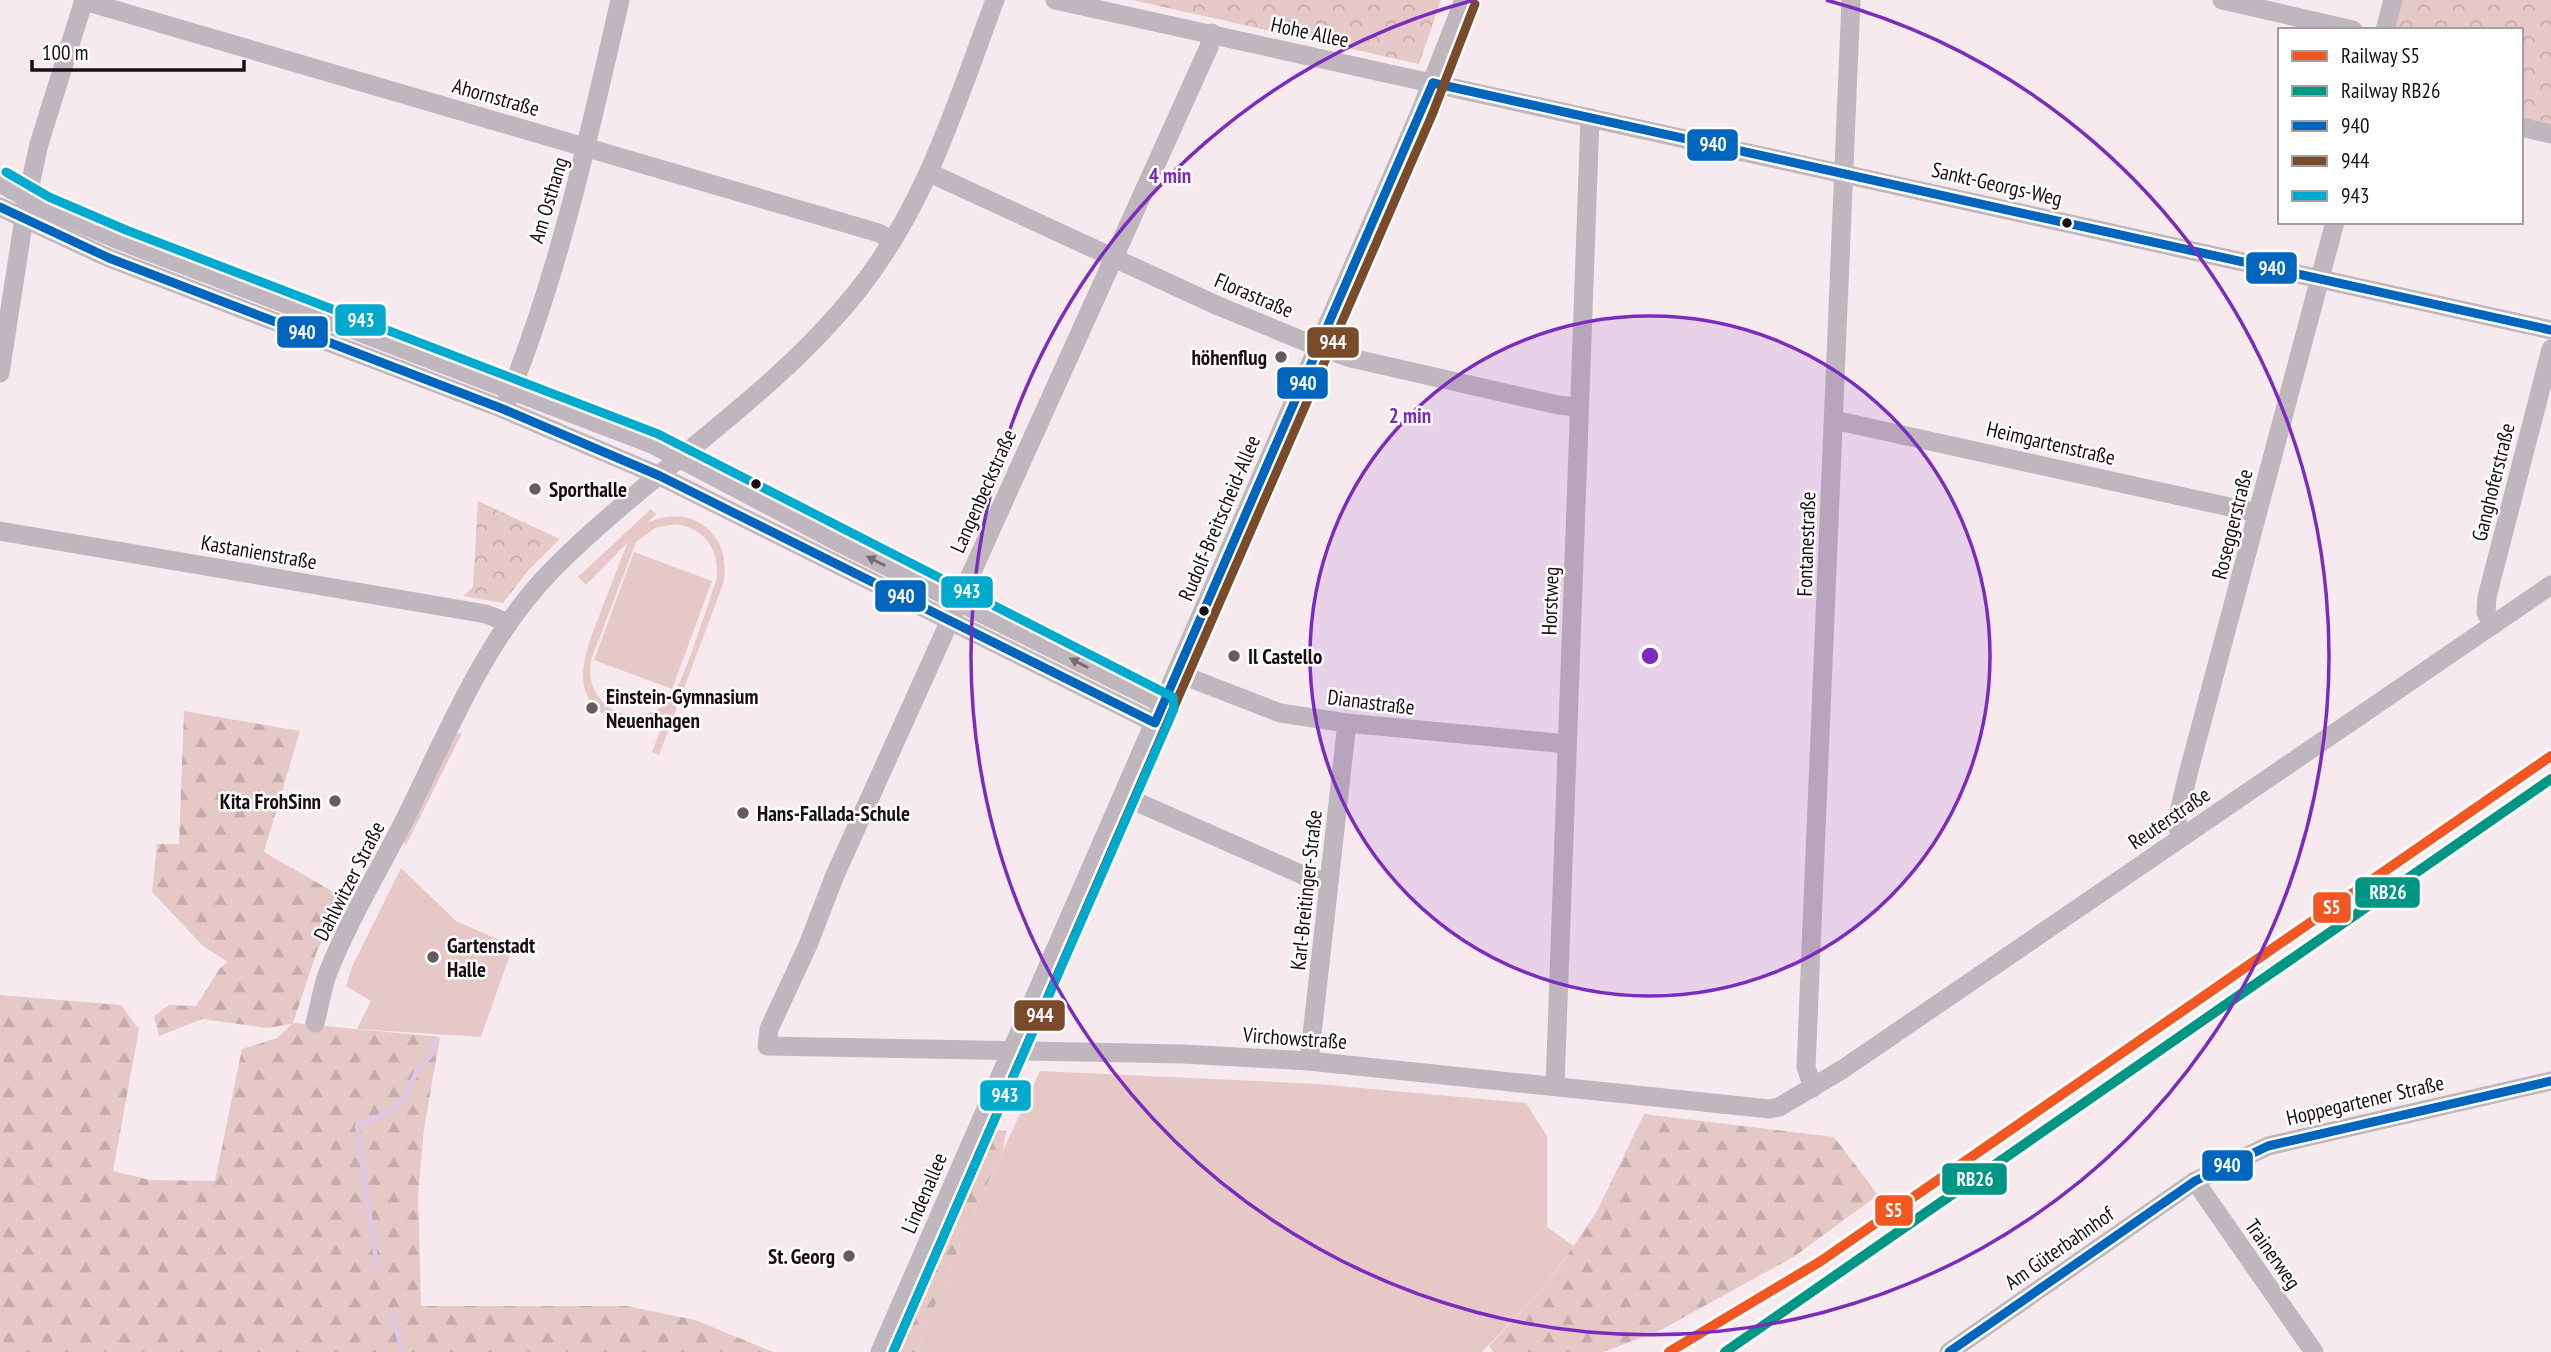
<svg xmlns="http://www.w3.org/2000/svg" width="2551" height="1352" font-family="'PT Sans Narrow',sans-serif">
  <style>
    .green { fill: #e6c9c7; fill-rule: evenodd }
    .forest { fill: url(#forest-firs) }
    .park { fill: url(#park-crowns) }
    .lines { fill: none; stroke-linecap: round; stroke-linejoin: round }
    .stream { stroke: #e0c6e9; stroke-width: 4.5 }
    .minor { stroke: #bfb7bd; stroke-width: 19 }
    .bus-1-casing { stroke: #fff; stroke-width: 14 }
    .bus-2-casing { stroke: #fff; stroke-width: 14 }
    .bus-3-casing { stroke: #fff; stroke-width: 14 }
    .bus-1 { stroke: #0065bd; stroke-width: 9 }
    .bus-2 { stroke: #7a4b2a; stroke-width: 9 }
    .bus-3 { stroke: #00a9ce; stroke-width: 9 }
    .rail-1-casing { stroke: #fff; stroke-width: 16 }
    .rail-2-casing { stroke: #fff; stroke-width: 16 }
    .rail-1 { stroke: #f25721; stroke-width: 10 }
    .rail-2 { stroke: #009686; stroke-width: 10 }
    .oneway { fill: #756b70 }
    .ring { fill: none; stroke: #7b2cbf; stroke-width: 3.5 }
    .bus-dot { fill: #1a0e13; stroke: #fff; stroke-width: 2.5 }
    .poi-dot { fill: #675b60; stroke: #fff; stroke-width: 2.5 }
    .labels { text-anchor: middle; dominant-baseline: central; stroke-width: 5; stroke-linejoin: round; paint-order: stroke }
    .street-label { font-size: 21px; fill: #1a0e13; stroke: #fff }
    .poi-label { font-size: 21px; font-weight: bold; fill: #1a0e13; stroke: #fff; text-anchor: start }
    .centre { fill: #7b2cbf; stroke: #fff; stroke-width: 3.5 }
    .ring-label { font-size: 21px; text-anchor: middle; font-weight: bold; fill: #7b2cbf; stroke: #fff; stroke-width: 5; stroke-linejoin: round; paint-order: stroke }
    .line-badge { stroke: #fff; stroke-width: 2.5 }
    .badge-label { font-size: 19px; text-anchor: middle; font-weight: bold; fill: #fff }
  </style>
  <defs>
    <pattern id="forest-firs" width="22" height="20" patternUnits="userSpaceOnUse" patternTransform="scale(1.75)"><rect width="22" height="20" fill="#e6c9c7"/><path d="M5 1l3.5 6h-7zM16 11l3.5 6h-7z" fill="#c5abaa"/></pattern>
    <pattern id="park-crowns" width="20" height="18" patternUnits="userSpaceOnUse" patternTransform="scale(1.75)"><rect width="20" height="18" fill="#e6c9c7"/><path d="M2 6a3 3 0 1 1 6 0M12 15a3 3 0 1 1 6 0" fill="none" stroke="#c5abaa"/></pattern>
  </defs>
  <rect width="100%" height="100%" fill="#f7eaef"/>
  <g class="green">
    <path d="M651,509L656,514L647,523C692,501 734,536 723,584L659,755L652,752L667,713C649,723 630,728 610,718C563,694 589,644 602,608C611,586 619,563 628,542L586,585L578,577ZM676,524C705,529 719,549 717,578C708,603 684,683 670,700C654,718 624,720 606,705C592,693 588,677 591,660L636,542L655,528Z"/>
    <polygon points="634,552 712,581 672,689 594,660"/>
    <polygon points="462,733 406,845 401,840 455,734"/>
    <polygon points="401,868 456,921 513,946 481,1037 357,1029 371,1001 346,986 352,967"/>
    <polygon points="1040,1071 1318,1084 1526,1103 1547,1136 1547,1227 1574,1246 1541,1291 1482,1352 916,1352 963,1236"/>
  </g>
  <g class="forest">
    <polygon points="184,711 300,731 264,852 344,898 317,951 293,1023 440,1037 424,1129 418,1195 421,1306 627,1306 695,1320 773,1352 0,1352 0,995 121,1005 139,1029 113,1171 150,1180 215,1181 242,1049 277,1038 292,1024 267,1028 202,1019 159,1036 154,1016 169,1005 196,1006 220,968 228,962 203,946 152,892 157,844 179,844"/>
    <polygon points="1644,1114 1834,1137 1878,1195 1795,1256 1661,1330 1604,1352 1493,1352 1489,1346 1541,1291 1562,1263 1597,1211"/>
    <polygon points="992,1129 1006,1131 1003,1150 963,1236 916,1352 891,1352"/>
  </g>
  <g class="park">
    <polygon points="1132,0 1441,0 1419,64"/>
    <polygon points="2398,0 2551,0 2551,129 2521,122 2521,30 2390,30"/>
    <polygon points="478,501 560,539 526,573 503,603 463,596 473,587"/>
  </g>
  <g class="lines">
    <g class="stream">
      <polyline points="377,1267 357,1126 389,1112 405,1096 417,1071 432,1054 435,1038"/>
      <polyline points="393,1315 402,1352"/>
    </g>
    <g class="minor">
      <polyline points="1055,0 2551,330"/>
      <polyline points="2222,0 2353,30"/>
      <polyline points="84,1 879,233 892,241"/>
      <polyline points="2385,30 2393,0"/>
      <polyline points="1212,33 1209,47 835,875 808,945 769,1029 767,1046 1183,1054 1309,1061 1770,1109 1779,1107 1843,1069 2551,585"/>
      <polyline points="2521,127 2551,134"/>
      <polyline points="930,173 1216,305 1318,347 1351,358 1558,405 1578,407"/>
      <polyline points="0,183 44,208 121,241 654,445 842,544 1163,704"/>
      <polyline points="0,207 109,258 503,409 660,476 1155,723"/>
      <polyline points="0,373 27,199 39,144 84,0"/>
      <path d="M506,403C559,274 589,135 620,0"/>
      <polyline points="1834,420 2257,513"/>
      <polyline points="0,531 486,614 509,623"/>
      <polyline points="2493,625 2486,613 2487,597 2551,349"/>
      <polyline points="1177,673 1280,713 1347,723 1567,744"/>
      <polyline points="1123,796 1312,879 1329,881"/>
      <polyline points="2183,836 2176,825 2188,774 2335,222"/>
      <path d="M315,1023C319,1008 322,990 327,975C348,921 380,869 406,817C448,732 485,638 553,569C650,471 773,398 859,289C927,203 957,101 995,0"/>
      <polyline points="1309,1061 1347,723"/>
      <polyline points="1555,1086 1590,118"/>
      <polyline points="1813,1088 1806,1067 1851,0"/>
      <polyline points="2195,1181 2314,1352"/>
      <polyline points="880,1352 1421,110 1464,0"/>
      <polyline points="1949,1352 2195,1181 2268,1146 2551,1081"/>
    </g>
    <defs>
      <g id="bus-1">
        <polyline points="1433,83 2551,330"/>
        <polyline points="0,207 109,258 503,409 660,476 1155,723 1433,83"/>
        <polyline points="1949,1352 2195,1181 2268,1146 2551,1081"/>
      </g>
      <polyline id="bus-2" points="893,1352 1432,115 1475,4"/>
      <polyline id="bus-3" points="6,172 49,197 126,230 658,434 1173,697 1174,709 893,1352"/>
    </defs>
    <use href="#bus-1" class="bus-1-casing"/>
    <use href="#bus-2" class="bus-2-casing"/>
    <use href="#bus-3" class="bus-3-casing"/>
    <use href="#bus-1" class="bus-1"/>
    <use href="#bus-2" class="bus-2"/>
    <use href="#bus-3" class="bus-3"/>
    <defs>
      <polyline id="rail-1" points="1669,1352 1821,1261 2551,756"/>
      <polyline id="rail-2" points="1725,1352 2551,779"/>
    </defs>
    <use href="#rail-1" class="rail-1-casing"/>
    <use href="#rail-2" class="rail-2-casing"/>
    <use href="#rail-1" class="rail-1"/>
    <use href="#rail-2" class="rail-2"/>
  </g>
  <defs><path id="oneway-solid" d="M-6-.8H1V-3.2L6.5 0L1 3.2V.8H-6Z" transform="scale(1.75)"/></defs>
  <g class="oneway">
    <use href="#oneway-solid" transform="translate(876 561) rotate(-153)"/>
    <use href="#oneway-solid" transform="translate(1079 663) rotate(-153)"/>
  </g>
  <circle cx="1650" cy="656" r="340" fill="#7b2cbf" fill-opacity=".12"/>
  <g class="ring">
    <circle cx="1650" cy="656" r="340"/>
    <path d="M1826 0A679 679 0 1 1 1474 0"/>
  </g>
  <g class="bus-dot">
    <circle cx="2067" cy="223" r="6"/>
    <circle cx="756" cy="484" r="6"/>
    <circle cx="1204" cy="611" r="6"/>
  </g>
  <g class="poi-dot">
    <circle cx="1281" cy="357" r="7"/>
    <circle cx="535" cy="489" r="7"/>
    <circle cx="1234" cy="656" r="7"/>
    <circle cx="592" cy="708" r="7"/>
    <circle cx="335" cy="801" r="7"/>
    <circle cx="743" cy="813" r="7"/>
    <circle cx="433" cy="957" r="7"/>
    <circle cx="849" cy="1256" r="7"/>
  </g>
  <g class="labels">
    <g class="street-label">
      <text transform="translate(1310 32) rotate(12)">Hohe Allee</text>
      <text transform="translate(496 97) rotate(16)">Ahornstraße</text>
      <text transform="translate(1997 184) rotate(13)">Sankt-Georgs-Weg</text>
      <text transform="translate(548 200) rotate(-73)">Am Osthang</text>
      <text transform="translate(1254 295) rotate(23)">Florastraße</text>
      <text transform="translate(2051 443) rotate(13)">Heimgartenstraße</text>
      <text transform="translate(2493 482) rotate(-76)">Ganghoferstraße</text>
      <text transform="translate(983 491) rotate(-66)">Langenbeckstraße</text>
      <text transform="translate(1219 518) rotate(-67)">Rudolf-Breitscheid-Allee</text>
      <text transform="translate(2232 524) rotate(-76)">Roseggerstraße</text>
      <text transform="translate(1806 544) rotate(-88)">Fontanestraße</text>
      <text transform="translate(259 552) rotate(10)">Kastanienstraße</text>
      <text transform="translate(1550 601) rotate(-88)">Horstweg</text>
      <text transform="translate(1371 702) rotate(7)">Dianastraße</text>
      <text transform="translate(2169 818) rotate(-34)">Reuterstraße</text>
      <text transform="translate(349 881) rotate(-63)">Dahlwitzer Straße</text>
      <text transform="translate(1306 890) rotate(-84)">Karl-Breitinger-Straße</text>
      <text transform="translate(1295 1038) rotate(4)">Virchowstraße</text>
      <text transform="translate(2365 1100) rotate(-13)">Hoppegartener Straße</text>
      <text transform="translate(924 1193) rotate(-67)">Lindenallee</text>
      <text transform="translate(2059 1248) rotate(-35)">Am Güterbahnhof</text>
      <text transform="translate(2273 1254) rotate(55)">Trainerweg</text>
    </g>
    <g class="poi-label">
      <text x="1267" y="357" text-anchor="end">höhenflug</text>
      <text x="549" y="489">Sporthalle</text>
      <text x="1248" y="656">Il Castello</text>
      <text x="606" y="696">Einstein-Gymnasium<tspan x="606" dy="24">Neuenhagen</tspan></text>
      <text x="321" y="801" text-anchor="end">Kita FrohSinn</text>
      <text x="757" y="813">Hans-Fallada-Schule</text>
      <text x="447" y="945">Gartenstadt<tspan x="447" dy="24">Halle</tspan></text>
      <text x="835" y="1256" text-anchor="end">St. Georg</text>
    </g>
  </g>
  <circle cx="1650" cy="656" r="10" class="centre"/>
  <g class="ring-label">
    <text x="1170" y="183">4 min</text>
    <text x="1410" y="423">2 min</text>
  </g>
  <g class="line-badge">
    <rect x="1686" y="128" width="53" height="34" rx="7" fill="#0065bd"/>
    <rect x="2245" y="251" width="53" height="34" rx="7" fill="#0065bd"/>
    <rect x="334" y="303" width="53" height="34" rx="7" fill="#00a9ce"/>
    <rect x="276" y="315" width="53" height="34" rx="7" fill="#0065bd"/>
    <rect x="1306" y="326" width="54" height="33" rx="7" fill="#7a4b2a"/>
    <rect x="1276" y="366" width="53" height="34" rx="7" fill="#0065bd"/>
    <rect x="940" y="575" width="54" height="34" rx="7" fill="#00a9ce"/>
    <rect x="874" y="579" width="53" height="34" rx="7" fill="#0065bd"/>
    <rect x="2354" y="876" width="67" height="33" rx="7" fill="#009686"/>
    <rect x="2312" y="891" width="40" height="33" rx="7" fill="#f25721"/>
    <rect x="1013" y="999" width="53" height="33" rx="7" fill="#7a4b2a"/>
    <rect x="979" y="1079" width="53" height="33" rx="7" fill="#00a9ce"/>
    <rect x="2201" y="1149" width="53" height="33" rx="7" fill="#0065bd"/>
    <rect x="1941" y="1162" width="67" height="34" rx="7" fill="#009686"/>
    <rect x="1874" y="1194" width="40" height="33" rx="7" fill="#f25721"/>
  </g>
  <g class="badge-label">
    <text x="1713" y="151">940</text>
    <text x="2272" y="275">940</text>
    <text x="361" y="327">943</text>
    <text x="302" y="339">940</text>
    <text x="1333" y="349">944</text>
    <text x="1303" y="390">940</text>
    <text x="967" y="598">943</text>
    <text x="901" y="603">940</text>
    <text x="2388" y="899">RB26</text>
    <text x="2332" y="914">S5</text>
    <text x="1040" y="1022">944</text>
    <text x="1005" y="1102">943</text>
    <text x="2227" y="1172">940</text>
    <text x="1975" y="1186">RB26</text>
    <text x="1894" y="1217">S5</text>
  </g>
  <rect x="2278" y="28" width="245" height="196" fill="#ffffff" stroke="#a39fa1" stroke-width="2"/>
  <rect x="2292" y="51" width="35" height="10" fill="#f25721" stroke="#a39fa1" stroke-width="2"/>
  <text x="2341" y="63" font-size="21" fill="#1a0e13">Railway S5</text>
  <rect x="2292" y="86" width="35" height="10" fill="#009686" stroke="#a39fa1" stroke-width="2"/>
  <text x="2341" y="98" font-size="21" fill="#1a0e13">Railway RB26</text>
  <rect x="2292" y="121" width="35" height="10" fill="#0065bd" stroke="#a39fa1" stroke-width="2"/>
  <text x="2341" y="133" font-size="21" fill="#1a0e13">940</text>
  <rect x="2292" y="156" width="35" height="10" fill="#7a4b2a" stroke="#a39fa1" stroke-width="2"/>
  <text x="2341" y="168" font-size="21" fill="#1a0e13">944</text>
  <rect x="2292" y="191" width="35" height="10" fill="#00a9ce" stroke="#a39fa1" stroke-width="2"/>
  <text x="2341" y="203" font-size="21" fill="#1a0e13">943</text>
  <path d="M32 60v10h212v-10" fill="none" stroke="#1a0e13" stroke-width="3.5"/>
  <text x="42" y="60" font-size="21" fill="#1a0e13" stroke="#ffffff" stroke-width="5" paint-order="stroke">100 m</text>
</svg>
